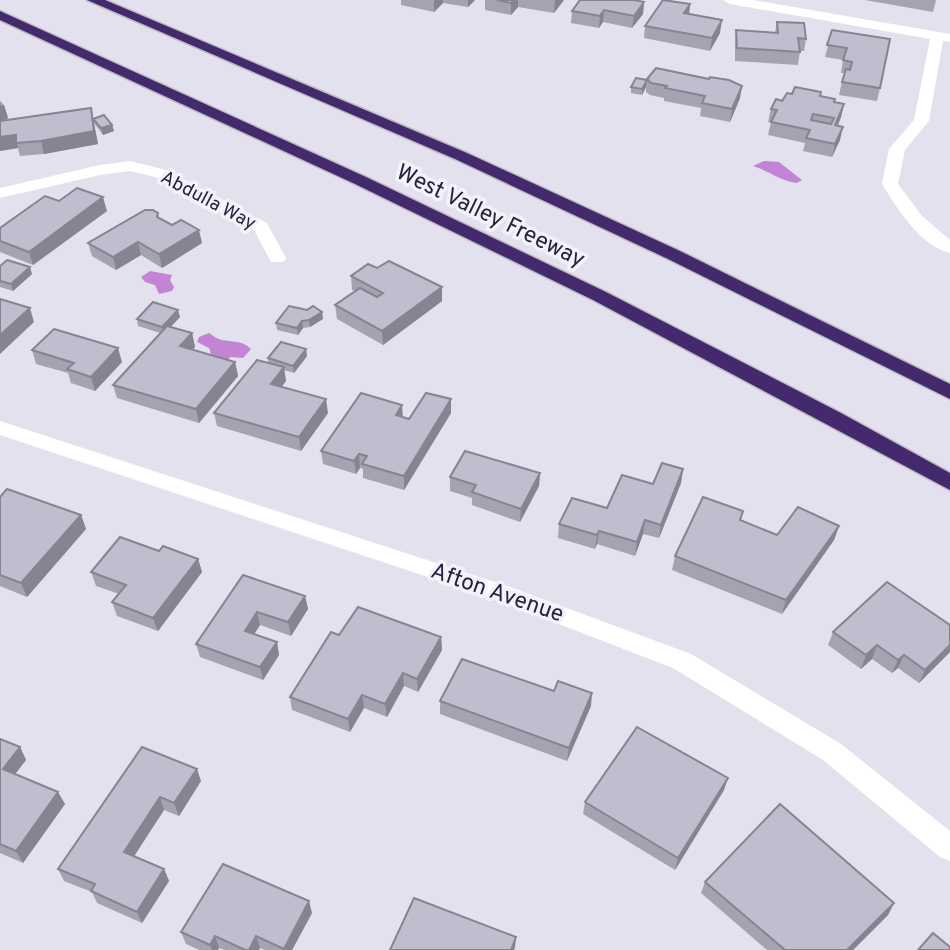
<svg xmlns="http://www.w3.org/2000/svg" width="950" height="950" font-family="Overpass,sans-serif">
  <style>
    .water { fill: #c384d6 }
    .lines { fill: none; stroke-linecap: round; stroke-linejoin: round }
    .highway-casing { stroke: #bfbcc5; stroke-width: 3 }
    .minor { fill: #fff; fill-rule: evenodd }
    .highway { fill: #45296d; fill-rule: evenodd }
    .wall { fill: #a4a3b1 }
    .shaded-wall { fill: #868490 }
    .building { fill: #bfbdce; stroke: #868490; stroke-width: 2; fill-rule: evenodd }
    .labels { text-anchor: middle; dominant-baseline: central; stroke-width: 7; stroke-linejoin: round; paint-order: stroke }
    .far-street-label { font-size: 19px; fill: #2a203f; stroke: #f2f2f9 }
    .street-label { font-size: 23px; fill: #2a203f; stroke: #f2f2f9 }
  </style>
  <rect width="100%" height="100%" fill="#e3e1ed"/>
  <g class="water">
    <path d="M764,161L779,162L802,180L797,183C781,181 769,171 753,166Z"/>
    <polygon points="150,271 172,275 170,280 174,287 172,291 159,294 155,285 145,282 141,277"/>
    <path d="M209,333C213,335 215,338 219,339C230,343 241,339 251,349L243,358L230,357L228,361L214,359L217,356L211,354L209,348L197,342L199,337Z"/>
  </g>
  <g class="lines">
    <defs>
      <g id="highway">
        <polygon points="87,0 105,0 467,153 680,251 950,384 950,399 668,259 455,159"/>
        <polygon points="0,11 366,177 606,292 841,413 950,473 950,490 593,300 355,184 0,20"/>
      </g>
    </defs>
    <use href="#highway" class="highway-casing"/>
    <g class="minor">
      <path d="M723,0H753L950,34V42L943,41L929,121L905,150L898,184L922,216L950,240V253C920,246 897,208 882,184L889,149L914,120L930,39L730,4Z"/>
      <polygon points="130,161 166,170 267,223 286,258 283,262 271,262 254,230 155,177 130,171 100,175 0,198 0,188 100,165"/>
      <polygon points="0,421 507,586 691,654 841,744 950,831 950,861 940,857 823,760 673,668 491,598 0,435"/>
    </g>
    <use href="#highway" class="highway"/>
  </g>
  <g class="wall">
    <polygon points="401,0 475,0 468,7 443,3 434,12 401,5"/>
    <polygon points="485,0 564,0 554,13 518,7 511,15 485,10"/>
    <polygon points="865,0 936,0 933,12"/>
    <polygon points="644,2 643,14 632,28 603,22 599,28 571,23 572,11"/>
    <polygon points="690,4 689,14 720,33 710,51 644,38 645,26"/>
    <polygon points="777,22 806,39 804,51 800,51 798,65 735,61 735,43 736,30 775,33"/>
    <polygon points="832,30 880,88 877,101 839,95 844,73 841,73 843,60 825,57"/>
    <polygon points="636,78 740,98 730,122 700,116 701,108 664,101 664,98 650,95 646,92 646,87 642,95 631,93 631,87"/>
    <polygon points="792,94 821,96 835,102 844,104 841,117 838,126 840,140 832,157 803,151 805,143 768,135 771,122 768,122 771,109"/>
    <polygon points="0,101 4,105 8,118 2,121 91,108 93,119 112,125 114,131 103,135 94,123 98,144 44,154 20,156 18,148 0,151"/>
    <polygon points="59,201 107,211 33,265 0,252 0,228"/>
    <polygon points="158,213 159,218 202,243 162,268 141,255 116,270 92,256 88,243"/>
    <polygon points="0,266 32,274 13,291 0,287"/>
    <polygon points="377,268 442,287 442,301 383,345 337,319 335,305 355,291 352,290 351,276"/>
    <polygon points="307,310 322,312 323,319 310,327 303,328 298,335 277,330 276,323"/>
    <polygon points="180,317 170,327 192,333 195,347 192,350 235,362 238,376 199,423 117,398 113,385 160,333 138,326 137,319"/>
    <polygon points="32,350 122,362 95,391 71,383 68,373 36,364"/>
    <polygon points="307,356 294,373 284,370 286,381 281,387 328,413 301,451 217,426 214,413 268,363 268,358"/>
    <polygon points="451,399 451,413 404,490 363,478 363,469 360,468 356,474 323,464 321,451 403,417 409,419"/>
    <polygon points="683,469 681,483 659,538 643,534 635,556 597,544 595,549 558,538 559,524 607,508"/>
    <polygon points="540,473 539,486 520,522 472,505 472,498 450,491 450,477"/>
    <polygon points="0,497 81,515 86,529 27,597 0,586"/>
    <polygon points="741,521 777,535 839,526 834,540 782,614 672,570 675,556"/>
    <polygon points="198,559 202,572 158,631 117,616 112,602 119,594 96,586 91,572"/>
    <polygon points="243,575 305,596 308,609 291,636 260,625 254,634 277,642 279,655 263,680 200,657 196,644"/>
    <polygon points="950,625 950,652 919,683 898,668 892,673 872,659 861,669 828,645 833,632"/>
    <polygon points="339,635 441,637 442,650 418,692 404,686 387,717 364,708 350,732 292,710 290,697"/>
    <polygon points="440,701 591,706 567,761 440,714"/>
    <polygon points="0,739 20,747 26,760 15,774 65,804 23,863 0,853"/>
    <polygon points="142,747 201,781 179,816 164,810 134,856 164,869 169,881 142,923 97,903 92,892 64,881 58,869"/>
    <polygon points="724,790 675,870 583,814 585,802"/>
    <polygon points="705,882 894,903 888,915 853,950 767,950 701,893"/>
    <polygon points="312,913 292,950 265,950 260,948 259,950 225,950 219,948 218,950 199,950 186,944 181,932"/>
  </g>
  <g class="shaded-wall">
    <polygon points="434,0 443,0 443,3 434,12"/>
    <polygon points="468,0 475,0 468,7"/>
    <polygon points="513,0 518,0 518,7 511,15 511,3"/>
    <polygon points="555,0 564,0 554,13 555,1"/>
    <polygon points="644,2 643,14 632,28 634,16"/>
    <polygon points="690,4 689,16 684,13"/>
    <polygon points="604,10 603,22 599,28 600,16"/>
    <polygon points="722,20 720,33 710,51 712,38"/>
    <polygon points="647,81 646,87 642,95 642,89"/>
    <polygon points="742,86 740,98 730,122 732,109"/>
    <polygon points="0,101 1,106 4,105 8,118 0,122"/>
    <polygon points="844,104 841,117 832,138 835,125"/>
    <polygon points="91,108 98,144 44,154 41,141"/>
    <polygon points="112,125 114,131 103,135 101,128"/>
    <polygon points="843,127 840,140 832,157 835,144"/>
    <polygon points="16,135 18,148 0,151 0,137"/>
    <polygon points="103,197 107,211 33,265 29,252"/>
    <polygon points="199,230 202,243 162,268 159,254"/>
    <polygon points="138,242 141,255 116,270 113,257"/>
    <polygon points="30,267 32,274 13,291 11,284"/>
    <polygon points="442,287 442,301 383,345 382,331"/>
    <polygon points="30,308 34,322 0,354 0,335"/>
    <polygon points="178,310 180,317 164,334 162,327"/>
    <polygon points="322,312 323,319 310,327 309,320"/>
    <polygon points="302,321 303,328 298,335 297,328"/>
    <polygon points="192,333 195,347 183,360 180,346"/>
    <polygon points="118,348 122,362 95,391 91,377"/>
    <polygon points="306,349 307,356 294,373 293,366"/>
    <polygon points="235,362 238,376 199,423 196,409"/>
    <polygon points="284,367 286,381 273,398 271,384"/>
    <polygon points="326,399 328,413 301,451 299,437"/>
    <polygon points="451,399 451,413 404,490 404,476"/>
    <polygon points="402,405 403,418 396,415"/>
    <polygon points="359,454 360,468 356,474 354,461"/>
    <polygon points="683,469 681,483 659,538 661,525"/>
    <polygon points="540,473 539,486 520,522 521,509"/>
    <polygon points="81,515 86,529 27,597 21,583"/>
    <polygon points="645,520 643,534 635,556 637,542"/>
    <polygon points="839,526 834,540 782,614 786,600"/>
    <polygon points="599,531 597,544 595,549 597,535"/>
    <polygon points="198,559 202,572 158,631 153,618"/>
    <polygon points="305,596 308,609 291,636 288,622"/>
    <polygon points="257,612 260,625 248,644 245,631"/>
    <polygon points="441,637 442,650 418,692 417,679"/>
    <polygon points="277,642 279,655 263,680 260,667"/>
    <polygon points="877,645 872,659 861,669 866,655"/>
    <polygon points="950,645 950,652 919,683 925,670"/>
    <polygon points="904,655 898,668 892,673 898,660"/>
    <polygon points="403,673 404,686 387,717 385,704"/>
    <polygon points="592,693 591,706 567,761 569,748"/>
    <polygon points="362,695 364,708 350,732 348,719"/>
    <polygon points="20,747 26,760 9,782 3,769"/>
    <polygon points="197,769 201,781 179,816 174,803"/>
    <polygon points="728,778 724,790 675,870 678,858"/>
    <polygon points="58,792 65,804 23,863 16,851"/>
    <polygon points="160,797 164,810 129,864 124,852"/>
    <polygon points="164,869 169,881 142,923 137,912"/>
    <polygon points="309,901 312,913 292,950 284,950 284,949"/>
    <polygon points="894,903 888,915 853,950 847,950"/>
    <polygon points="215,936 219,948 218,950 212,950 210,945"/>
    <polygon points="256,936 260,948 259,950 249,950"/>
    <polygon points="516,937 515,948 514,950 511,950"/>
  </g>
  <g class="building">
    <polygon points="497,0 513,0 511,3"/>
    <polygon points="580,0 634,0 644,2 634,16 604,10 600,16 572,11"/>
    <polygon points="663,0 690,4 684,13 722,20 712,38 645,26"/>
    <polygon points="777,22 804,23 806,39 798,38 800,52 737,48 736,30 778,33"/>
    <polygon points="832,30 890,39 880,88 842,82 846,69 850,70 852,62 843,60 847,48 827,45"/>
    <polygon points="656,68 709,79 710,77 729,80 742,86 732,109 702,103 705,96 665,88 667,86 651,83 647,79"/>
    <polygon points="636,78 647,80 642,89 631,87"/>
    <path d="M795,87L821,92L820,96L835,99L834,102L844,104L835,125L843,127L835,144L806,138L810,130L771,122L777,110L771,109L776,99L782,101L787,93L792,94ZM813,114L834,118L831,124L811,120Z"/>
    <polygon points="91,108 94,131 41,141 16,143 16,135 0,137 0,121"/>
    <polygon points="104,115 112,125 101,128 93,119"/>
    <polygon points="77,188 103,197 29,252 0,241 0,228 45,196 59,201"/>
    <polygon points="145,210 153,210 158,213 157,217 172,225 181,220 199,230 159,254 138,242 113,257 88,243"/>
    <polygon points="7,260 30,267 11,284 0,281 0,266"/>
    <polygon points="389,261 442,287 382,331 335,305 360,288 377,297 383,293 351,276 368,264 377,268"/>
    <polygon points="0,299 30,308 0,335"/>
    <polygon points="153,302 178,310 162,327 137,319"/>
    <polygon points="289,306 307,310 313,306 322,312 309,320 302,321 297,328 276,323"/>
    <polygon points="167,326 192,333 180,346 235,362 196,409 113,385"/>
    <polygon points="54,329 118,348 91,377 67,369 74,363 32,350"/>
    <polygon points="281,342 306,349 293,366 268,358"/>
    <polygon points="257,360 284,367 271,384 326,399 299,437 214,413"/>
    <polygon points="361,393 402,405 396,415 409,419 426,393 451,399 404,476 362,464 367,456 359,454 354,461 321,451"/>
    <polygon points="465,451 540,473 521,509 472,492 476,485 450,477"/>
    <polygon points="662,463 683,469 661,525 645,520 637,542 599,531 597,535 559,524 572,498 607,508 622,475 653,484"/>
    <polygon points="7,489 81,515 21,583 0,575 0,497"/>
    <polygon points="703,497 743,511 740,520 777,535 798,507 839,526 786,600 675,556"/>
    <polygon points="120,537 159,551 163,546 198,559 153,618 112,602 126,585 91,572"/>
    <polygon points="243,575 305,596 288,622 257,612 245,631 277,642 260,667 196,644"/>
    <polygon points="887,582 950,625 950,645 925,670 904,655 898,660 877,645 866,655 833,632"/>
    <polygon points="358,607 441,637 417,679 403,673 385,704 362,695 348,719 290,697 331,632 339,635"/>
    <polygon points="462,659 554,691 558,681 592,693 569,748 440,701"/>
    <polygon points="637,727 728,778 678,858 585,802"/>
    <polygon points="0,739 20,747 3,769 58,792 16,851 0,844"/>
    <polygon points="142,747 197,769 174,803 160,797 124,852 164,869 137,912 91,891 95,884 58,869"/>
    <polygon points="780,804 894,903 847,950 783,950 784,949 705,882"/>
    <polygon points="223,864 309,901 284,949 256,936 249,950 245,950 215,936 210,945 181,932"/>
    <polygon points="414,898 516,937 511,950 390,950"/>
    <polygon points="933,933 950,947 950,950 918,950"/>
  </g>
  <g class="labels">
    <g class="far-street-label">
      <text transform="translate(208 201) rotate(28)">Abdulla Way</text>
    </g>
    <g class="street-label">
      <text transform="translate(490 217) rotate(26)">West Valley Freeway</text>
      <text transform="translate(497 594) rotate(19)">Afton Avenue</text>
    </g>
  </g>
</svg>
